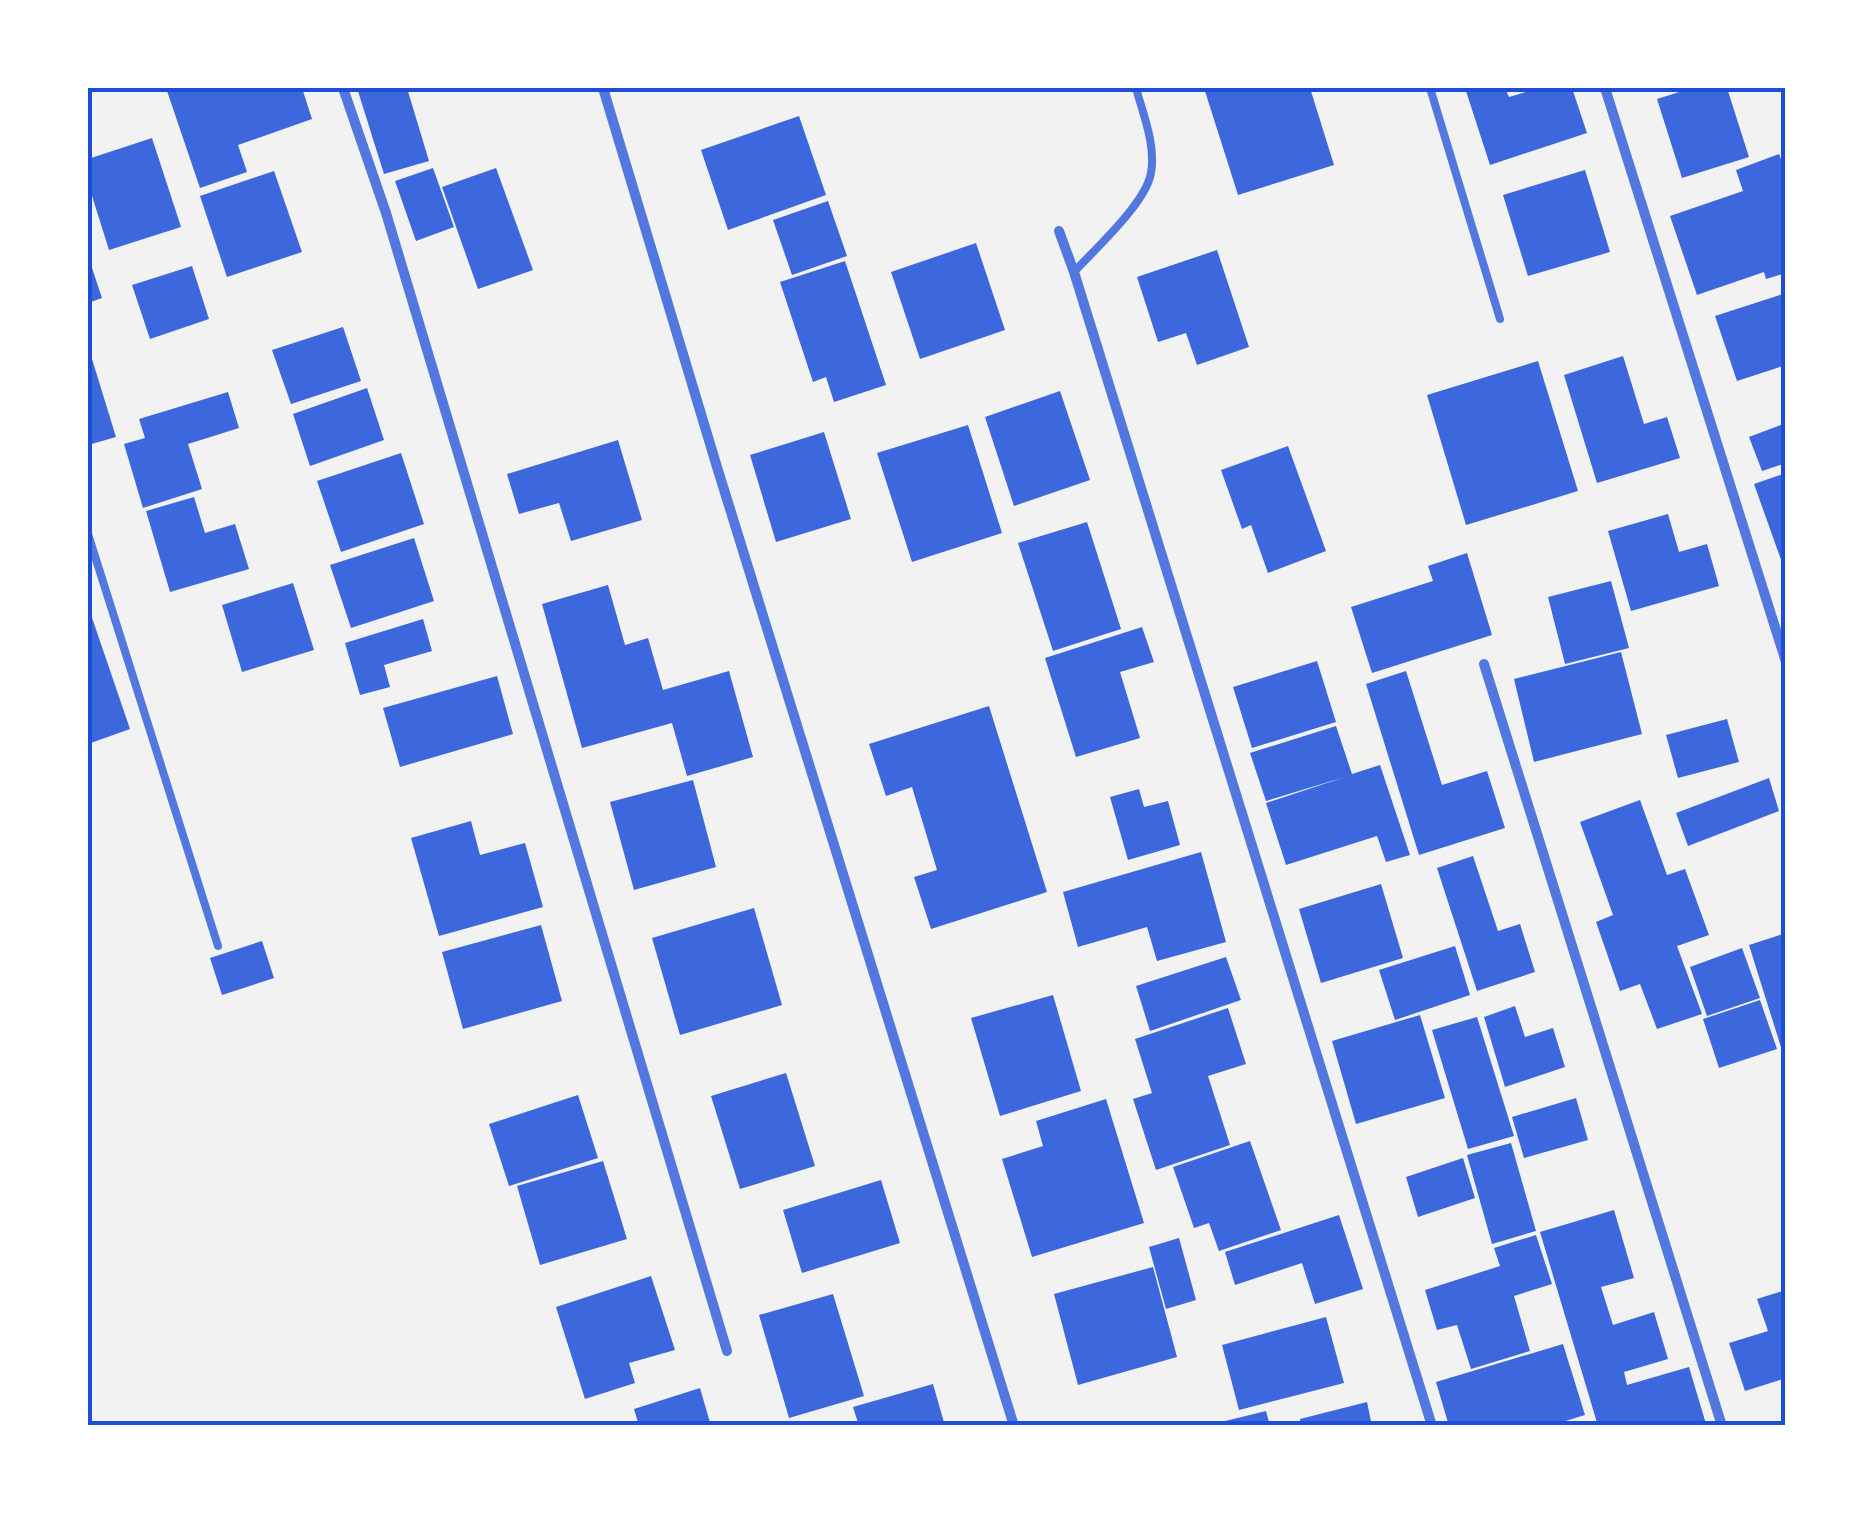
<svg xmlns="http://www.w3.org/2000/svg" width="1873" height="1513" font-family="'PT Sans Narrow',sans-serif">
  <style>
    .building { fill: #3d67dc }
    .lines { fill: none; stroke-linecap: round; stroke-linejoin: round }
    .service { stroke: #5277de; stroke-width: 8 }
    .minor { stroke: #5277de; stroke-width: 10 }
    .neatline { fill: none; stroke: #1d4ed8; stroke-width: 4 }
  </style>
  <rect width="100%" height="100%" fill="#f2f2f2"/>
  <g class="building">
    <polygon points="166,88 302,88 312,119 238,145 247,172 200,188"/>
    <polygon points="357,88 407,88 429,161 384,174"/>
    <polygon points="1204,88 1310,88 1334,165 1238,195"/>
    <polygon points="1465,88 1505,88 1509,97 1539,88 1572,88 1587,133 1490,165"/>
    <polygon points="1692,88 1727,88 1749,157 1682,178 1657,99"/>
    <polygon points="799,116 826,195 728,230 701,150"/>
    <polygon points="152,138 181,227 109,250 88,183 88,159"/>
    <polygon points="1779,154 1786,172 1786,273 1766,279 1764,272 1697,295 1670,216 1743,191 1736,170"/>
    <polygon points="433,168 454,227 416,241 395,181"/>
    <polygon points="496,168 533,270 478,289 442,187"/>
    <polygon points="1585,170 1610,252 1528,276 1503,195"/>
    <polygon points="274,171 302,252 227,277 200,196"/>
    <polygon points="828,201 847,256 792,275 773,220"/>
    <polygon points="976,243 1005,330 920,359 891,272"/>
    <polygon points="1217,250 1249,347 1197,365 1186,333 1158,342 1137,277"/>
    <polygon points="88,256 102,298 88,303"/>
    <polygon points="845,261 886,385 834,402 826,377 813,382 780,282"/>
    <polygon points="192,266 209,319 150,339 132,285"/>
    <polygon points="1786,293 1786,365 1737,381 1715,316"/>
    <polygon points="343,327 361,381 291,404 272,350"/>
    <polygon points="1623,356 1644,424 1667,417 1680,458 1597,483 1564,375"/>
    <polygon points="92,359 116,437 88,445 88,360"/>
    <polygon points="1538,361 1578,491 1466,525 1427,395"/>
    <polygon points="367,388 384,440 310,466 293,414"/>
    <polygon points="1060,391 1090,480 1014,506 985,417"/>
    <polygon points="228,392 239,428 188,444 202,489 143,508 124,444 145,438 139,419"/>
    <polygon points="1786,423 1786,463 1762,471 1749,437"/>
    <polygon points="968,425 1002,533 912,562 877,453"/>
    <polygon points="824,432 851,519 776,542 750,455"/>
    <polygon points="618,440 642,520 571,541 559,503 519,514 507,474"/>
    <polygon points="1288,446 1326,551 1268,573 1251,525 1242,529 1221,470"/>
    <polygon points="401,453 424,524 341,552 317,481"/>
    <polygon points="1786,473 1786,571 1785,571 1754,484"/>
    <polygon points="194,497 205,533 235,524 249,569 170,592 146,511"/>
    <polygon points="1668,514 1679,552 1707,544 1719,586 1631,611 1608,531"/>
    <polygon points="1087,522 1121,629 1053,651 1018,543"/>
    <polygon points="414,538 434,601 351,628 330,565"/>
    <polygon points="1467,553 1492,635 1372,673 1351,607 1433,581 1428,566"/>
    <polygon points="1611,581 1629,648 1565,664 1548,597"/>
    <polygon points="293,583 314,650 242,672 222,605"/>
    <polygon points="608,585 625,645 648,638 663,690 729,671 753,757 687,776 672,723 582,748 542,604"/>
    <polygon points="88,606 130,729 88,744"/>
    <polygon points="423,619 432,651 384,665 390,687 360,695 345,643"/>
    <polygon points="1142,627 1154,662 1120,672 1140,738 1076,757 1045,658"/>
    <polygon points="1621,652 1642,734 1534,762 1514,679"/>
    <polygon points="1317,661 1336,722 1252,748 1233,687"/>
    <polygon points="1406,671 1442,785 1487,771 1505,828 1419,855 1366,684"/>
    <polygon points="497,676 513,734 400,767 383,708"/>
    <polygon points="989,706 1047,892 931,929 914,877 937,870 912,787 886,796 869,744"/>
    <polygon points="1727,719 1739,762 1678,778 1666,735"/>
    <polygon points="1336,726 1352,774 1380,765 1410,855 1386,862 1377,836 1286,865 1266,803 1345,777 1266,801 1250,753"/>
    <polygon points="1769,778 1779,811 1688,846 1676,813"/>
    <polygon points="693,780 716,867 634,890 610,802"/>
    <polygon points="1139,789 1144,807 1168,801 1180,845 1128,860 1110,797"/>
    <polygon points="1640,800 1667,875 1685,869 1709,935 1677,946 1702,1014 1657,1029 1640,984 1620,991 1596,922 1613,915 1580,822"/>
    <polygon points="471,821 480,855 525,843 543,907 439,936 411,838"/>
    <polygon points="1201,852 1226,942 1157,961 1147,927 1078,947 1063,892"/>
    <polygon points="1473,856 1498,931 1520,924 1535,972 1477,991 1437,868"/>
    <polygon points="1381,884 1403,958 1321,983 1299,909"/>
    <polygon points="754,908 782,1005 680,1035 652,938"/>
    <polygon points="541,925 562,1001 463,1029 442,952"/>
    <polygon points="1786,933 1786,1060 1785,1060 1749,945"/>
    <polygon points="262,941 274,978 222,995 210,958"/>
    <polygon points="1455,946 1470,995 1395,1020 1379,970"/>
    <polygon points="1742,948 1760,998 1707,1016 1690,967"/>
    <polygon points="1226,957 1241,1000 1150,1031 1136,986"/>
    <polygon points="1053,995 1081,1091 1000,1116 971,1018"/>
    <polygon points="1760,1000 1777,1049 1719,1068 1703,1019"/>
    <polygon points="1515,1006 1525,1037 1553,1028 1565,1067 1505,1087 1484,1017"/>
    <polygon points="1228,1008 1246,1064 1208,1076 1230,1145 1156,1170 1133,1099 1152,1093 1135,1039"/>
    <polygon points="1420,1015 1445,1098 1356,1124 1332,1041"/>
    <polygon points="1477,1017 1514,1136 1468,1149 1432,1030"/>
    <polygon points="786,1073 815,1166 740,1189 711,1096"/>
    <polygon points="578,1095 598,1158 509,1186 489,1124"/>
    <polygon points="1576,1098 1588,1140 1524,1158 1512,1117"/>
    <polygon points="1106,1099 1144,1223 1032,1257 1002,1159 1043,1146 1036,1121"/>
    <polygon points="1250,1141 1281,1230 1219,1251 1209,1223 1194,1228 1173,1167"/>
    <polygon points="1511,1143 1536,1231 1492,1244 1467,1155"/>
    <polygon points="1463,1158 1475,1198 1418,1217 1406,1177"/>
    <polygon points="603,1161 627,1239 540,1265 517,1186"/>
    <polygon points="881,1180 900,1243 802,1273 783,1210"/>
    <polygon points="1614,1210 1634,1278 1601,1287 1613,1325 1654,1312 1668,1359 1624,1372 1627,1385 1689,1367 1706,1424 1598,1426 1540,1232"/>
    <polygon points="1339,1215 1363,1289 1315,1304 1302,1263 1235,1285 1225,1252"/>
    <polygon points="1536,1235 1552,1284 1514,1296 1530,1351 1471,1369 1457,1325 1437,1330 1425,1290 1500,1266 1494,1248"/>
    <polygon points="1179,1238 1196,1300 1166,1309 1149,1247"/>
    <polygon points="1153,1267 1177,1357 1078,1385 1054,1294"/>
    <polygon points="651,1276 675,1350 629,1363 635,1383 585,1399 556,1307"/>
    <polygon points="1786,1290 1786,1378 1745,1391 1729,1343 1768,1331 1757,1299"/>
    <polygon points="833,1294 864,1396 789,1418 759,1315"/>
    <polygon points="1326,1317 1344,1383 1239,1410 1222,1345"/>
    <polygon points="1563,1344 1585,1415 1549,1426 1449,1426 1436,1382"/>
    <polygon points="933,1384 945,1426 859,1426 853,1407"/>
    <polygon points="700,1388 711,1426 639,1426 634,1409"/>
    <polygon points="1367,1402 1372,1426 1301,1426 1300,1419"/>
    <polygon points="1266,1411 1270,1426 1213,1426 1213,1424"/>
  </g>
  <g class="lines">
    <g class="service">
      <polyline points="1430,88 1500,319"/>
      <path d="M1074,272C1095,249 1146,203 1151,173C1156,145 1143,114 1136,88"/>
      <polyline points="88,534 218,946"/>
    </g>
    <g class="minor">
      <polyline points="343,88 386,213 727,1351"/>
      <polyline points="603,88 717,467 1014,1426"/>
      <polyline points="1605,88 1786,662"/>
      <polyline points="1059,231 1074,272 1432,1426"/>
      <polyline points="1484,664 1722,1426"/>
    </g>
  </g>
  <rect width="1873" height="1513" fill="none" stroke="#ffffff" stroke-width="180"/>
  <rect x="90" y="90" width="1693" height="1333" class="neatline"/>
</svg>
